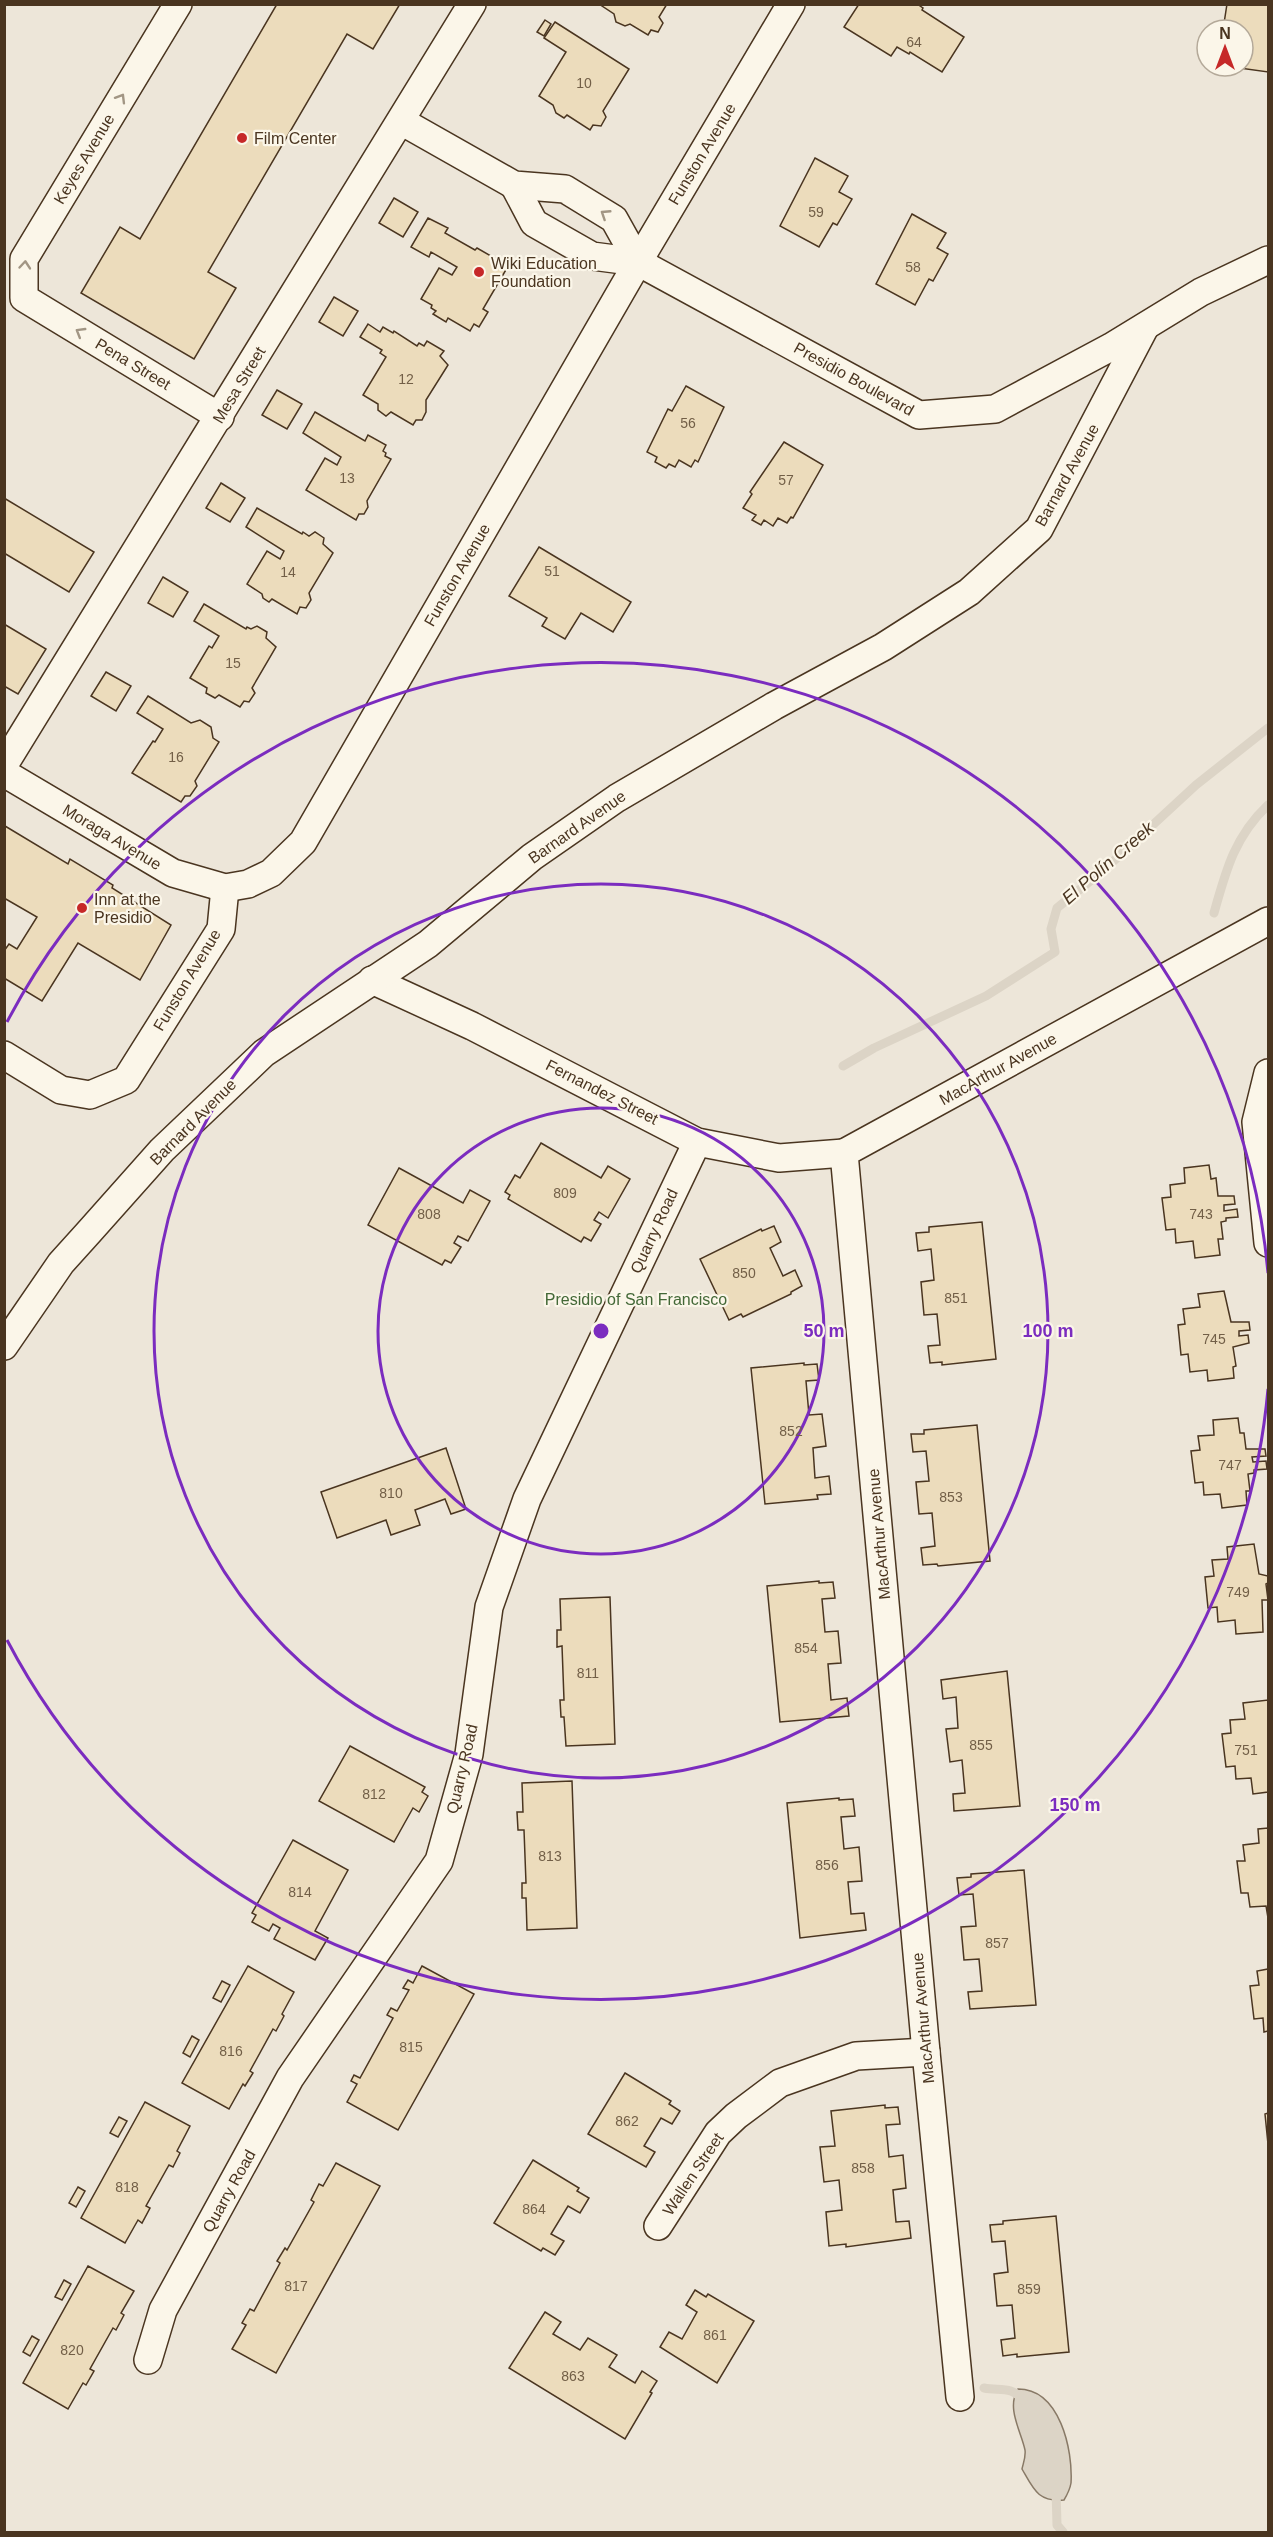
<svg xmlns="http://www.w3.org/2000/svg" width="1273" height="2537" font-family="Arial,sans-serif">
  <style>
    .green { fill: #ede6d9; stroke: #887966; stroke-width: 1.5; fill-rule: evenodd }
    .water { fill: #dcd4c6; stroke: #887966; stroke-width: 1.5 }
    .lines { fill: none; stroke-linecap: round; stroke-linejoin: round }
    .stream { stroke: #dcd4c6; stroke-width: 9 }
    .building { fill: #ecdcbc; stroke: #4a3520; stroke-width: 1.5 }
    .street-casing { stroke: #4a3520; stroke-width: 30 }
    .street { stroke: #fbf6e9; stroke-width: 27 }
    .oneway { stroke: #a29684 }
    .ring { fill: none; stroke: #7b2cbf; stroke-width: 3 }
    .poi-dot { fill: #c62828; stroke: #fbf6e9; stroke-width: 2 }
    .labels { text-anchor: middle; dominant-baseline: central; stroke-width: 4.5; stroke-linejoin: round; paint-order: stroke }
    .number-label { font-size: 14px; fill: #725f47 }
    .poi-label { font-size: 16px; fill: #4a3520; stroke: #fbf6e9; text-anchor: start }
    .street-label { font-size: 16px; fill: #4a3520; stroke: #fbf6e9 }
    .park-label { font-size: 16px; fill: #436837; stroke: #fbf6e9 }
    .water-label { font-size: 18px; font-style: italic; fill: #4a3520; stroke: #fbf6e9 }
    .centre { fill: #7b2cbf; stroke: #fbf6e9; stroke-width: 3 }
    .ring-label { font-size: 18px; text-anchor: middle; font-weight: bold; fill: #7b2cbf; stroke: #fbf6e9; stroke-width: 4.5; stroke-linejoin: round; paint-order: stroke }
  </style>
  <rect width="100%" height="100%" fill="#fbf6e9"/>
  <path class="green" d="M5,5H1268V2532H5ZM1207,30H1243V66H1207Z"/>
  <path class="water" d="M1018,2389C1060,2389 1073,2450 1071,2483C1070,2489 1067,2495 1064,2500C1038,2502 1034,2490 1022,2469C1023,2464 1026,2457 1025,2450C1021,2431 1006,2408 1018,2389Z"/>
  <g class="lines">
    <g class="stream">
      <path d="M1214,913C1226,870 1235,836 1268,805"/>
      <polyline points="843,1066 874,1048 986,996 1055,952 1051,929 1057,908 1105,869 1196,785 1268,728"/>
      <path d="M984,2388C1000,2391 1012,2386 1023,2400"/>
      <polyline points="1056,2489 1057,2525 1063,2532"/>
    </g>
  </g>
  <g class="building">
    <polygon points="277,4 400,4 373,49 347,34 208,272 236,288 194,359 81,293 120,227 140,239"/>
    <polygon points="599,4 667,4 659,17 663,23 658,32 651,30 648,35 630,24 625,26 616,22 614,14"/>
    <polygon points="859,4 917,4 923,8 922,10 964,37 942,72 910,52 909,54 897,47 891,56 844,27"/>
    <polygon points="1227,4 1268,4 1268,72 1225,66 1243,66 1243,30 1223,30"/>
    <polygon points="545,20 551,24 544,36 537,32"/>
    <polygon points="555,22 629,69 603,111 606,117 601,126 593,125 590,130 567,115 564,118 556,113 553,105 539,96 566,52 544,38"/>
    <polygon points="815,158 848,176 839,192 852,199 837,225 833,223 819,247 780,226"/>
    <polygon points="394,198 418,212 403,237 379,223"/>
    <polygon points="912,214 946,233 937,248 948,254 933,281 929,279 915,305 876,284"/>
    <polygon points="428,218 448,228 445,233 475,250 477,248 503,263 502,265 507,268 483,309 488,312 479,327 474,324 470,331 448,318 446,322 433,314 436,311 431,308 432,305 421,299 439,268 452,275 457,267 431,252 429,257 411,247"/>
    <polygon points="334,297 358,311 343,336 319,322"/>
    <polygon points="368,324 380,332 383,327 393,333 394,331 417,346 419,343 424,346 427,341 444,351 440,356 448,365 426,400 426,412 422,420 416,420 413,425 391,412 386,416 378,410 378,404 363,395 386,357 380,353 382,350 360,337"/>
    <polygon points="686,386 724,407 698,462 695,460 691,467 679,460 675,467 669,464 666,468 655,462 657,457 647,452 668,409 672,411"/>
    <polygon points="277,390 302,404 287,429 262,415"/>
    <polygon points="315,412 365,441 368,435 386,445 383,451 386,453 385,456 391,459 367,501 368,507 364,514 359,514 356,520 306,490 325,458 337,465 341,457 303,433"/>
    <polygon points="784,442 823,465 793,518 791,517 787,523 778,518 773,526 764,520 761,525 752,520 756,515 743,508 752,494 750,492"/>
    <polygon points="221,483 245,498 230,522 206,508"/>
    <polygon points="4,498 94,552 69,592 4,553"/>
    <polygon points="257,508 302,534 303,532 309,536 315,532 324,538 323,544 333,553 309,593 311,600 306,608 300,607 297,614 272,599 269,602 263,598 262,594 247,584 267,551 280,559 284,551 246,527"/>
    <polygon points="539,547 631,602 613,632 581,613 565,639 542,626 547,618 509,596"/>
    <polygon points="163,577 188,592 173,617 148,603"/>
    <polygon points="204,604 246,629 247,627 251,629 257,626 267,632 266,638 276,647 252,688 255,693 249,702 244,701 240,707 219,695 215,698 206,693 207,688 190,678 209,646 212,648 219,636 194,621"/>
    <polygon points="4,624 46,649 18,694 4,686"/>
    <polygon points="106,672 131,686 116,711 91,696"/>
    <polygon points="148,696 191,723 200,720 211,727 213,738 219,742 195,781 197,786 190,796 185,796 181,802 132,773 153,741 155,742 163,729 137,713"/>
    <polygon points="5,826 68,864 70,859 113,885 112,888 171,925 140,980 78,943 42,1001 4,978 4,951 9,944 17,949 37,917 4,898"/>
    <polygon points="541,1143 601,1178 608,1166 630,1179 608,1218 599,1212 594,1220 601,1224 591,1241 584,1237 581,1242 508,1199 510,1195 505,1192 515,1175 520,1178"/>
    <polygon points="1209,1165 1211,1179 1216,1178 1218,1196 1234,1196 1235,1204 1224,1205 1224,1211 1237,1209 1238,1217 1226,1218 1226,1221 1221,1222 1223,1239 1218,1239 1220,1255 1195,1258 1193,1241 1176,1243 1175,1229 1166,1230 1162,1198 1171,1197 1170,1185 1185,1183 1184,1168"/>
    <polygon points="399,1168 463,1203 470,1190 490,1201 468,1241 458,1236 454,1243 461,1247 451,1263 445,1260 442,1265 368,1225"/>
    <polygon points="982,1222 996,1359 942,1365 942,1362 930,1363 928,1346 940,1345 937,1314 924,1315 921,1282 934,1280 931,1249 918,1251 916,1233 929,1232 929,1227"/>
    <polygon points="774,1226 781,1242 770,1248 783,1276 795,1270 802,1286 791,1292 791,1294 743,1317 741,1314 729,1320 700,1259 761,1229 762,1231"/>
    <polygon points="1224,1291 1231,1322 1249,1322 1250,1330 1239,1331 1239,1336 1248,1335 1249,1343 1233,1347 1236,1366 1233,1367 1234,1378 1208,1381 1207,1370 1190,1372 1188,1354 1181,1355 1178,1325 1185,1324 1183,1309 1200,1307 1198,1294"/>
    <polygon points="804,1363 804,1365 817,1364 819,1380 806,1381 809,1415 822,1414 826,1446 813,1448 815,1478 829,1476 831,1494 817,1495 818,1499 765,1504 751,1368"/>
    <polygon points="1238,1418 1240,1433 1244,1433 1246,1449 1265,1449 1266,1456 1252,1457 1253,1462 1266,1461 1267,1469 1254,1470 1254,1473 1248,1474 1250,1491 1246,1491 1247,1505 1222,1508 1220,1494 1204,1495 1203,1482 1195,1483 1191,1451 1200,1450 1198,1436 1214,1435 1213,1420"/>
    <polygon points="977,1425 990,1561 938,1566 937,1564 923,1565 921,1548 935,1546 932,1513 919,1514 916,1482 929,1481 926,1451 913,1452 911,1434 924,1434 924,1430"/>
    <polygon points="446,1448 466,1509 451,1514 445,1499 415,1510 420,1525 391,1535 386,1520 337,1538 321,1492"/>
    <polygon points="1254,1544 1259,1574 1268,1576 1268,1583 1266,1584 1268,1600 1262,1600 1263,1632 1236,1634 1235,1620 1218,1622 1217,1607 1208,1608 1205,1577 1214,1576 1212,1560 1228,1559 1227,1547"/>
    <polygon points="819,1581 819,1583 833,1582 835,1598 822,1599 825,1632 838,1631 841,1663 828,1664 831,1700 847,1698 849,1716 780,1722 767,1586"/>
    <polygon points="610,1597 615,1744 566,1746 564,1717 561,1717 560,1700 564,1700 562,1646 557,1647 557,1630 561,1630 560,1599"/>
    <polygon points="1007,1671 1020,1806 954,1811 953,1794 965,1793 962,1760 950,1762 946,1729 958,1728 956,1697 943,1699 941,1680"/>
    <polygon points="1268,1700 1268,1792 1253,1794 1251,1778 1236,1779 1235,1766 1226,1767 1222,1734 1231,1733 1230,1720 1245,1719 1243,1703"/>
    <polygon points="350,1746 425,1787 422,1792 428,1796 419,1812 413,1808 394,1842 319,1801"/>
    <polygon points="572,1781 577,1928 527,1930 526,1898 522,1898 522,1883 526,1883 524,1830 518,1830 517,1812 523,1812 522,1783"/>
    <polygon points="839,1798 839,1800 853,1799 855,1816 841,1817 844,1849 859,1847 862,1881 848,1882 851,1914 864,1913 866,1930 800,1938 787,1803"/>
    <polygon points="1268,1828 1268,1918 1266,1906 1250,1907 1248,1893 1241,1893 1237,1861 1245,1861 1243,1845 1259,1843 1258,1829"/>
    <polygon points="293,1840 348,1870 315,1931 328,1938 315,1960 274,1939 280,1928 273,1924 269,1931 252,1922 256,1915 252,1913"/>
    <polygon points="1024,1870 1036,2005 970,2009 968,1992 982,1991 979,1959 964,1960 961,1927 976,1926 973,1894 959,1895 957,1878 971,1877 971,1874"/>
    <polygon points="248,1966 294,1992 282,2014 284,2016 276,2031 273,2029 250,2071 253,2073 245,2086 243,2084 229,2109 182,2083"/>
    <polygon points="422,1966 474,1994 398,2130 347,2102 357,2084 351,2081 354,2075 360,2078 393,2018 387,2015 391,2008 397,2011 409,1990 403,1988 408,1980 413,1983"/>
    <polygon points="1268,1969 1268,2031 1264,2032 1263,2018 1254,2019 1250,1986 1259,1985 1257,1971"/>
    <polygon points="222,1981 230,1985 221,2002 213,1998"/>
    <polygon points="192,2036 199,2040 190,2057 183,2053"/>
    <polygon points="625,2073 671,2101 669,2104 680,2111 672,2124 661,2118 644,2146 655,2152 646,2167 588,2134"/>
    <polygon points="145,2102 190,2126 177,2151 180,2153 173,2167 169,2165 146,2206 150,2208 142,2223 138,2220 125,2243 81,2218"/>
    <polygon points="885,2105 885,2108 898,2107 900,2124 886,2125 889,2157 903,2155 906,2188 893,2190 896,2222 909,2221 911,2238 846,2247 846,2244 829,2246 826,2212 842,2210 839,2180 824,2182 820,2147 835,2146 831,2111"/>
    <polygon points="1268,2113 1268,2144 1265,2114"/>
    <polygon points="119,2117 127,2121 118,2137 110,2133"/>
    <polygon points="533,2160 579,2188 577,2191 589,2198 580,2213 568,2206 551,2234 564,2241 555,2255 543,2248 541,2251 494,2223"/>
    <polygon points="336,2163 380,2186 276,2373 232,2349 246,2325 242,2323 250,2309 254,2311 280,2263 277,2261 285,2248 287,2250 314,2202 311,2200 319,2184 323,2186"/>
    <polygon points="78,2187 85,2191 76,2207 69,2203"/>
    <polygon points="1056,2216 1069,2352 1017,2357 1017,2354 1003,2356 1001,2340 1015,2338 1012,2305 997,2306 994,2274 1008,2272 1005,2241 992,2242 990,2225 1003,2224 1003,2221"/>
    <polygon points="88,2266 134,2291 121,2313 124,2315 116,2330 113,2328 90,2369 94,2371 86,2385 83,2383 68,2409 23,2383"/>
    <polygon points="64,2280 71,2284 62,2300 55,2297"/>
    <polygon points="695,2290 706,2297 708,2294 754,2321 717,2383 660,2347 669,2332 682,2339 697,2312 686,2305"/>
    <polygon points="545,2312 561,2322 553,2334 580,2350 588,2338 617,2355 609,2367 635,2383 642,2371 657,2381 650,2392 652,2393 625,2439 509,2368"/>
    <polygon points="32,2336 39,2340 30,2356 23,2352"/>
  </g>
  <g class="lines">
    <defs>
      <g id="street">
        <polyline points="178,4 24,259 24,298 220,417"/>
        <polyline points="401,121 514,185 565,189 614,219 638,262"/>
        <polyline points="514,185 534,223 592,256 638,262 919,415 995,409 1111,347 1201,292 1268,260"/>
        <polyline points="4,765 472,4"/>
        <polyline points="4,773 173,873 225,888 248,884 271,873 303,842 638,262 791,4"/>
        <polyline points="372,980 472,1026 697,1142 779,1158 844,1153"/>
        <polyline points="4,1055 61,1090 90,1095 126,1080 221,929 225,888"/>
        <polyline points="1268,1073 1256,1122 1268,1243"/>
        <polyline points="4,1346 61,1263 89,1232 162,1150 264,1053 428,944 532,857 617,798 774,706 883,647 969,592 1039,529 1145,327"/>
        <polyline points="658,2226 718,2133 736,2116 780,2083 856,2056 926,2052"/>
        <polyline points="148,2360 163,2310 290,2078 439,1861 469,1754 489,1607 527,1499 697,1142"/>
        <polyline points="960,2397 926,2052 844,1153 1268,921"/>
      </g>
    </defs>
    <use href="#street" class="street-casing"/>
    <use href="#street" class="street"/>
  </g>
  <defs><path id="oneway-chevron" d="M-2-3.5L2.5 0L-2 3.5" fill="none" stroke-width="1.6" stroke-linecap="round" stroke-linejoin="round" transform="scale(1.5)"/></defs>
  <g class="oneway">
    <use href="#oneway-chevron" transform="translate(121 98) rotate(-59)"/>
    <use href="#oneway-chevron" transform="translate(605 214) rotate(-147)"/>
    <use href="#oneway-chevron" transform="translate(25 265) rotate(-85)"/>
    <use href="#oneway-chevron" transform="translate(80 332) rotate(-149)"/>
  </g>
  <g class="ring">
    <circle cx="601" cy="1331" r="223"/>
    <circle cx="601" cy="1331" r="447"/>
    <path d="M1268 1389A670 670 0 0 1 7 1640M7 1022A670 670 0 0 1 1268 1273"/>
  </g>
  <g class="poi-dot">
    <circle cx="242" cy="138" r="6"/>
    <circle cx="479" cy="272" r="6"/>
    <circle cx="82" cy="908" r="6"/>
  </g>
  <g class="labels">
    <g class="number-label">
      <text x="914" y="42">64</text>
      <text x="584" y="83">10</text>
      <text x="816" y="212">59</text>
      <text x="913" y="267">58</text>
      <text x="406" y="379">12</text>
      <text x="688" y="423">56</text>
      <text x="347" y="478">13</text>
      <text x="786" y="480">57</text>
      <text x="552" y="571">51</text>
      <text x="288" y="572">14</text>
      <text x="233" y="663">15</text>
      <text x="176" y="757">16</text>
      <text x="565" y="1193">809</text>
      <text x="429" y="1214">808</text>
      <text x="1201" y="1214">743</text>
      <text x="744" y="1273">850</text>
      <text x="956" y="1298">851</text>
      <text x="1214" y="1339">745</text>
      <text x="791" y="1431">852</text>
      <text x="1230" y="1465">747</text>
      <text x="391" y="1493">810</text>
      <text x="951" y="1497">853</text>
      <text x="1238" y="1592">749</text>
      <text x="806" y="1648">854</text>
      <text x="588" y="1673">811</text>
      <text x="981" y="1745">855</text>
      <text x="1246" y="1750">751</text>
      <text x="374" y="1794">812</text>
      <text x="550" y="1856">813</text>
      <text x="827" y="1865">856</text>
      <text x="300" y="1892">814</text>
      <text x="997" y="1943">857</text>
      <text x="411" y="2047">815</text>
      <text x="231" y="2051">816</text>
      <text x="627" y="2121">862</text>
      <text x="863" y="2168">858</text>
      <text x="127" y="2187">818</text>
      <text x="534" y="2209">864</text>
      <text x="296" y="2286">817</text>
      <text x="1029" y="2289">859</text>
      <text x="715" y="2335">861</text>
      <text x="72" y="2350">820</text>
      <text x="573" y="2376">863</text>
    </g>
    <g class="poi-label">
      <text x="254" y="138">Film Center</text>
      <text x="491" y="263">Wiki Education<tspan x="491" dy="18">Foundation</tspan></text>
      <text x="94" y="899">Inn at the<tspan x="94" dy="18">Presidio</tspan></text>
    </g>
    <g class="street-label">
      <text transform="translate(702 154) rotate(-59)">Funston Avenue</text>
      <text transform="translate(84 159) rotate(-59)">Keyes Avenue</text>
      <text transform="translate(133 364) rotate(31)">Pena Street</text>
      <text transform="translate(854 379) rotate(29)">Presidio Boulevard</text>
      <text transform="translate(239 385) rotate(-59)">Mesa Street</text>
      <text transform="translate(1067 475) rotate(-61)">Barnard Avenue</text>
      <text transform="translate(457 575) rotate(-60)">Funston Avenue</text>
      <text transform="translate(577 827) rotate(-35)">Barnard Avenue</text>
      <text transform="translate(112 837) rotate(31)">Moraga Avenue</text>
      <text transform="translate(187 980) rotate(-59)">Funston Avenue</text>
      <text transform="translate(998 1069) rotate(-29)">MacArthur Avenue</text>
      <text transform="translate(602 1092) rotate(27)">Fernandez Street</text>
      <text transform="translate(193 1122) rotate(-45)">Barnard Avenue</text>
      <text transform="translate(654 1231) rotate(-65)">Quarry Road</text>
      <text transform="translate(879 1534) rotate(-95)">MacArthur Avenue</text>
      <text transform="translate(462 1769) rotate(-77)">Quarry Road</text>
      <text transform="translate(923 2018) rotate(-95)">MacArthur Avenue</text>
      <text transform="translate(693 2174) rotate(-56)">Wallen Street</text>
      <text transform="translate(229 2191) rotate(-61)">Quarry Road</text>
    </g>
    <g class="park-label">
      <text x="636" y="1299">Presidio of San Francisco</text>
    </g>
    <g class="water-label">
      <text transform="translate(1108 863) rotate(-41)">El Polín Creek</text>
    </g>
  </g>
  <circle cx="601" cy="1331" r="9" class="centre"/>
  <g class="ring-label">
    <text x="824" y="1337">50 m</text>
    <text x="1048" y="1337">100 m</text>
    <text x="1075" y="1811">150 m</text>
  </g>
  <rect width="1273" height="2537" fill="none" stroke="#4a3520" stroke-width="12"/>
  <g transform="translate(1225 48)"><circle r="28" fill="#fbf6e9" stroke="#b4a999" stroke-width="1.5"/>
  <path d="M0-4.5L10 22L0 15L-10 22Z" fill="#c62828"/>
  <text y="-9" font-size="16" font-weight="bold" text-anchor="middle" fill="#4a3520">N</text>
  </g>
</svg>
